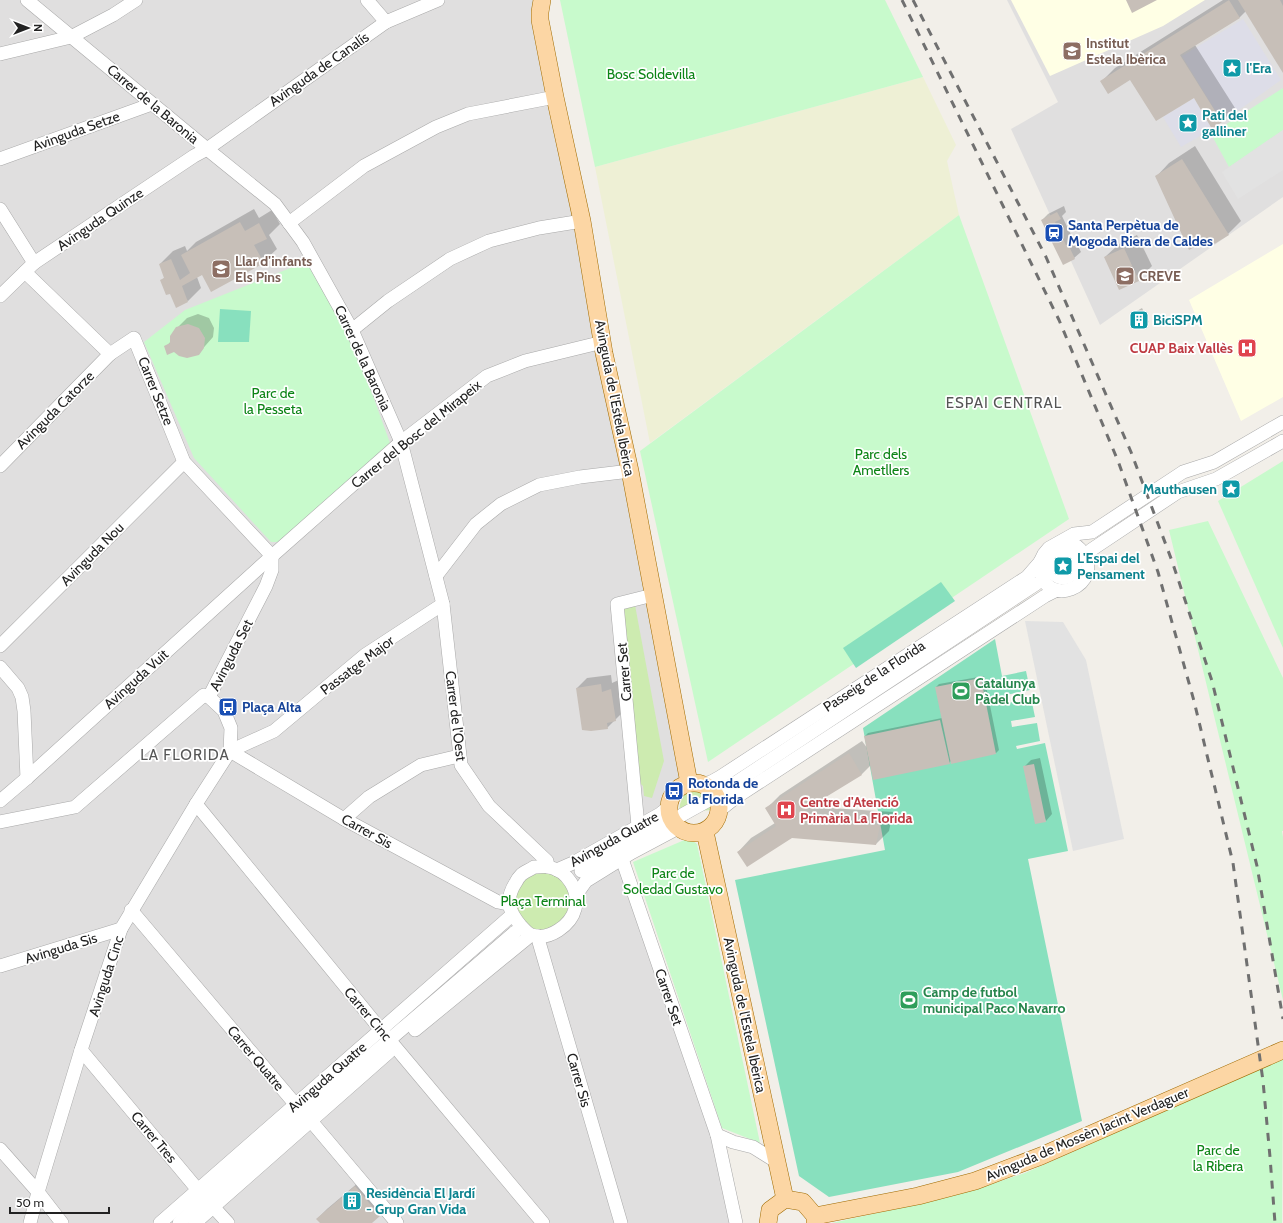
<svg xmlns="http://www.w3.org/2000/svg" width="1283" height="1223" font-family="Cabin,sans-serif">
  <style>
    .residential { fill: #e0dfdf }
    .education { fill: #ffffe5 }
    .farmland { fill: #eef0d5 }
    .grass { fill: #cdebb0 }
    .park { fill: #c8facc }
    .pitch { fill: #88e0be }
    .parking { fill: #e2e2e2 }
    .plaza { fill: #dddde8 }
    .shadow { fill: #0003 }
    .building { fill: #c7bfb8 }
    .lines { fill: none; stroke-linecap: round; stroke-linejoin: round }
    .minor-casing { stroke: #a9a9a9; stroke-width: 14 }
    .major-casing { stroke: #a06b00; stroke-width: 18 }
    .minor { stroke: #fff; stroke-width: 13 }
    .major { stroke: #fcd6a4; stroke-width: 17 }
    .rail { stroke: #707070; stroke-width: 3; stroke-dasharray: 8 8; stroke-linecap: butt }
    .labels { text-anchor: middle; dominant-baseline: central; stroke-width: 3.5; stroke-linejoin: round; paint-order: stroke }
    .education-label { font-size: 14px; font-weight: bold; fill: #785e54; stroke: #fff; text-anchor: start }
    .culture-label { font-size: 14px; font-weight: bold; fill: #0d838f; stroke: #fff; text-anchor: start }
    .street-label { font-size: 14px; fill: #222; stroke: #fff }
    .park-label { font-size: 14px; fill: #0c8416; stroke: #fff }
    .transit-label { font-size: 14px; font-weight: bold; fill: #164399; stroke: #fff; text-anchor: start }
    .health-label { font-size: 14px; font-weight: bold; fill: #be3a42; stroke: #fff; text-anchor: end }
    .leisure-label { font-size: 14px; font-weight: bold; fill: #27864d; stroke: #fff; text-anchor: start }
    .neighbourhood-label { font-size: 15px; letter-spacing: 1px; fill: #555; stroke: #fff }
  </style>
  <rect width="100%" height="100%" fill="#f2efe9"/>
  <g class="residential">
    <polygon points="0,0 537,0 689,783 677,790 672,796 669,807 673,820 678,828 622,859 717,1135 736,1223 0,1223"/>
    <polygon points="1007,0 1283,0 1283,197 1100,325 1011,129 1058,102"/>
  </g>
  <g class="education">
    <polygon points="1011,0 1205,0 1163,26 1050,76"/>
    <polygon points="1283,244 1283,397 1241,421 1189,300"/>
  </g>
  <polygon class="farmland" points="923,77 956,145 947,161 959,215 650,443 595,167"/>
  <g class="grass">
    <polygon points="635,605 664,761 652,798 644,796 643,786 638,781 622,607"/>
    <path d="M689,783C712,789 714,786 720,810L679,811L680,804L682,799L677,789Z"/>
    <polygon points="534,867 570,880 575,909 550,934 521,927 511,890"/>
  </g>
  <g class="park">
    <polygon points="560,0 885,0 923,77 595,167"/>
    <polygon points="1283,88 1283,130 1229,167 1211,134"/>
    <polygon points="959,215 1069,519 708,762 640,451"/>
    <polygon points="308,261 360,360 390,443 283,542 271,542 194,458 144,342 185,310"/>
    <polygon points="1283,461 1283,648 1218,501"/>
    <polygon points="1208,521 1283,678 1283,831 1282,831 1283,837 1283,1000 1169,530"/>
    <polygon points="689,838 697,844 760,1143 722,1128 633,862"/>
    <polygon points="1283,1059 1282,1223 832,1223 949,1197 983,1187 1025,1173"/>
  </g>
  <g class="pitch">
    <polygon points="220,309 251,311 249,342 218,342"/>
    <polygon points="941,582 955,601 856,668 843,648"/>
    <polygon points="995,639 1002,676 1026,671 1030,690 1006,695 1008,703 1031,698 1035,717 1011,721 1012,727 1037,723 1040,741 1016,746 1017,749 1045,743 1068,851 1028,859 1082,1121 958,1172 829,1197 799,1176 735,880 885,850 863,728"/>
  </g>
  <g class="parking">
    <polygon points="1283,130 1283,170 1238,199 1222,172"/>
    <polygon points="1025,621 1063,622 1086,660 1124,839 1073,851"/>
  </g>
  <g class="plaza">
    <polygon points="1243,19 1281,80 1222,122 1182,56"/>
    <polygon points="1194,98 1212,129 1181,147 1163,117"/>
  </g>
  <g class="shadow">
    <polygon points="1223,0 1283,0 1283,71 1246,11 1240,17 1195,45 1235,108 1222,121 1194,97 1130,79 1101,82 1115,68"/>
    <polygon points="1195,146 1241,221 1228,234 1156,177 1169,163"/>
    <polygon points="1064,206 1066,212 1062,216 1073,239 1074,238 1081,252 1074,258 1042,220 1048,214"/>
    <polygon points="254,209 259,218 272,210 280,224 269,235 277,249 263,262 203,274 197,277 201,288 188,301 170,293 161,281 165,277 160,264 173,251 185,246 187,251 196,242"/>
    <polygon points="1137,235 1152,266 1138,280 1105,257 1119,244"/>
    <polygon points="1142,308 1149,322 1146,324 1132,314"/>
    <polygon points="198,314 209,318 214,328 213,337 198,354 166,347 171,341 177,328 187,318"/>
    <polygon points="611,675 612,683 621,679 625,710 607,728 577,688 587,678"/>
    <polygon points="984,676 999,750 996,753 952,763 951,761 949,763 871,765 862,774 815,803 815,807 893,812 889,831 876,844 792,837 738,852 751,838 775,823 767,808 780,795 862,741 868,749 865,736 868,733 942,718 936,687 939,684"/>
    <polygon points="1040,758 1052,814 1046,821 1024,767 1031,760"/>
    <polygon points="365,1177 389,1205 371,1223 321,1223 317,1219 327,1209"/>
  </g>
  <g class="building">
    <polygon points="1126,0 1157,0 1132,13"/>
    <polygon points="1229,0 1240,18 1180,55 1222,122 1212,129 1194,98 1156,121 1130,80 1108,94 1100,81"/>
    <polygon points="1238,0 1280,0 1283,6 1283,73"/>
    <polygon points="1182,159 1229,235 1208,248 1204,242 1189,250 1155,176"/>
    <polygon points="1057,212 1061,219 1055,222 1066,245 1068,244 1075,259 1063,265 1041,220"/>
    <polygon points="240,222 245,231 259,223 267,239 254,245 264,263 211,292 202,275 182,286 188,302 176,308 170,294 166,295 160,280 164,278 159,264 171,259 180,280 190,273 181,255"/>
    <polygon points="1124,248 1139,281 1119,290 1104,257"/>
    <polygon points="1139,310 1147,325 1139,329 1131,314"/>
    <polygon points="188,324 199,328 205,338 204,348 199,355 187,358 179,356 174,352 167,355 164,346 170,343 170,336 176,327"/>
    <polygon points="981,678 996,754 951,764 935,687"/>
    <polygon points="601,684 602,692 611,689 616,721 607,723 608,729 591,731 582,730 576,688"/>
    <polygon points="940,720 950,764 873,780 864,736"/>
    <polygon points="849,753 862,775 803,811 802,820 880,825 876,845 792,838 747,867 737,852 776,826 765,808"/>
    <polygon points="1034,764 1046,822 1035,824 1023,766"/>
    <polygon points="355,1186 380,1216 372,1223 320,1223 316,1219"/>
  </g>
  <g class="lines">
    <defs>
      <g id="minor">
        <polyline points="27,0 207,149 275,204 303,242 352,330 401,442 443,604 461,765 489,806 547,861 548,867"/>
        <polyline points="367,0 386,22"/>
        <polyline points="0,54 71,37 113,15 136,0"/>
        <polyline points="0,159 152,104"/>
        <polyline points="0,209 34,263"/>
        <polyline points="289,223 364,166 436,127 468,114 555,97"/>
        <polyline points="25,272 110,354 134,338 184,462 272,556"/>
        <polyline points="0,296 34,263 194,156 207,149 386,22 438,0"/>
        <polyline points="352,330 388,301 450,259 489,241 539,228 582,221"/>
        <polyline points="0,466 110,354"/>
        <polyline points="1091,550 1178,492 1216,479 1283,441"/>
        <circle cx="1063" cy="566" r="12"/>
        <path d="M1040,562C1039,615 1111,585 1080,549C1074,542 1066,542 1058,544"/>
        <polyline points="436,576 476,524 501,504 539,485 580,477 630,471"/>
        <polyline points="0,646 184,462"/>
        <polyline points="0,667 18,688 22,697 24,711 27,778"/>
        <polyline points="209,697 266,586 272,570 272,556"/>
        <polyline points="230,751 344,819 498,902 508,904"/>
        <polyline points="230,751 274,731 365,655 443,604"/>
        <polyline points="703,784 711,782 720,777 1027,577 1040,562 1044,554 1049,548 1074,534 1092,532 1183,472 1214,462 1283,422"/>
        <polyline points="720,793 1036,584"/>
        <polyline points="0,801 27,778 272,556 401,442 487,376 525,361 603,342"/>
        <polyline points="196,804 381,1030 543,1223"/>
        <polyline points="720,810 735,798 1045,596 1057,590"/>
        <polyline points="682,815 709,800"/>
        <polyline points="344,819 369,797 421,765 459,756"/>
        <polyline points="0,822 75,807 204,695 209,697"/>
        <polyline points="638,826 617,604 653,595"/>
        <polyline points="622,859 717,1135 733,1142 753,1147 777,1162"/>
        <path d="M534,867C539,867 545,866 549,867C568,871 580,891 575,909C571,925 549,941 532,935C528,934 524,929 521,926C508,911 505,899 516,882C517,880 519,877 521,875C524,872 530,870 534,867Z"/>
        <polyline points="557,870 573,863 660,814 669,807"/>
        <polyline points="581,871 637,838 668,823"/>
        <polyline points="576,895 586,881 631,853 678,828"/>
        <polyline points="131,910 296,1105 311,1121 397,1223"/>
        <polyline points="538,936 539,942 621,1223"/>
        <polyline points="0,966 121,929"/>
        <polyline points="415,1030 531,935"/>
        <polyline points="81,1050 198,1190 228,1223"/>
        <polyline points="717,1135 736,1223"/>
        <polyline points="0,1149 38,1192 62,1223"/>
        <polyline points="30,1223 38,1192 81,1050 121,929 196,804 230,751 231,728 224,711 209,697"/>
        <polyline points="160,1223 512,915"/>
        <path d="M179,1223C289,1124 403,1029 515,932"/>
        <polyline points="195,1223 389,1052"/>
      </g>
      <g id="major">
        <polyline points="542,0 540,12 540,20 555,97 582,221 604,353 630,471 689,783"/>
        <circle cx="694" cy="808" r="25"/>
        <polyline points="705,832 785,1199"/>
        <polyline points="815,1216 918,1196 975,1181 1041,1156 1283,1050"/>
        <polyline points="768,1223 770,1210 785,1199 803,1202 815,1216 815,1223"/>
      </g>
    </defs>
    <use href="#minor" class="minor-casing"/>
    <use href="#major" class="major-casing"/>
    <use href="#minor" class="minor"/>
    <use href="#major" class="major"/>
    <g class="rail">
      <polyline points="902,0 1059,320 1118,461 1158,572 1194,701 1233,863 1263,1081 1270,1157 1275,1223"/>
      <polyline points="913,0 1046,257 1131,452 1172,561 1212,681 1257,866 1283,1019"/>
    </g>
  </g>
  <defs>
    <symbol id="school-square" viewBox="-11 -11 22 22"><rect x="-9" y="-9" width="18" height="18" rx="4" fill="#8d6e63" stroke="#fff"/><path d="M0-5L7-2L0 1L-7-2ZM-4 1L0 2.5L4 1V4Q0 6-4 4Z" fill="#fff"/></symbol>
    <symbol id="sight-square" viewBox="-11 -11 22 22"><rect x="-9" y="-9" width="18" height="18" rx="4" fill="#0f9aa8" stroke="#fff"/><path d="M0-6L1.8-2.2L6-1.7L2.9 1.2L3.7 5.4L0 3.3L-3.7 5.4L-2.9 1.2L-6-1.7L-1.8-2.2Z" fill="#fff"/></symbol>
    <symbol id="station-square" viewBox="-11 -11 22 22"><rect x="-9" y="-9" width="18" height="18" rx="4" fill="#1a4fb4" stroke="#fff"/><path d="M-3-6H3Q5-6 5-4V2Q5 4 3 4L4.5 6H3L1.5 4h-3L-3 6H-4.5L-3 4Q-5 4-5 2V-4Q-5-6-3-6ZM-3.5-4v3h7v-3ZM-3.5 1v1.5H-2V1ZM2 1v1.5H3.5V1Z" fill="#fff"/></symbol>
    <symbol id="university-square" viewBox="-11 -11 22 22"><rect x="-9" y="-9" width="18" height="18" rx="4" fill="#8d6e63" stroke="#fff"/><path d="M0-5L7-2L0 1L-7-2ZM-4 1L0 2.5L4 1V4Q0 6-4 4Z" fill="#fff"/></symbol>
    <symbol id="building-square" viewBox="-11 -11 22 22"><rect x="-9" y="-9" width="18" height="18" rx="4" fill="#0f9aa8" stroke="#fff"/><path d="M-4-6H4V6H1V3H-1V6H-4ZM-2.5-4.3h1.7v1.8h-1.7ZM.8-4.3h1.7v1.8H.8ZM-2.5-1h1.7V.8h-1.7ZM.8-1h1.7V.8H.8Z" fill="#fff"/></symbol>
    <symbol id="hospital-square" viewBox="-11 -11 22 22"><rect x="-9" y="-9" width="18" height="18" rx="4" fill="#e0444e" stroke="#fff"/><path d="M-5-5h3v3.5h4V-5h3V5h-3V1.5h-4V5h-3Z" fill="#fff"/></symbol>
    <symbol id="stadium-square" viewBox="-11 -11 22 22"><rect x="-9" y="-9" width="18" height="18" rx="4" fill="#2e9e5b" stroke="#fff"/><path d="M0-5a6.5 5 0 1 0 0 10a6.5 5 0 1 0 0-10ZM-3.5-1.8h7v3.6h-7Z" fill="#fff"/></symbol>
    <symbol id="bus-square" viewBox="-11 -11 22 22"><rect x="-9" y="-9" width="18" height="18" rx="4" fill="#1a4fb4" stroke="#fff"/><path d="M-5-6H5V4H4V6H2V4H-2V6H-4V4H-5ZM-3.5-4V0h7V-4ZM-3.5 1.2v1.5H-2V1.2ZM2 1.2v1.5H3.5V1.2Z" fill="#fff"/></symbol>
  </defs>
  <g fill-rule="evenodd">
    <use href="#school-square" x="1061" y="40" width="22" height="22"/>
    <use href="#sight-square" x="1221" y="57" width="22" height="22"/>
    <use href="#sight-square" x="1177" y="112" width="22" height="22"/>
    <use href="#station-square" x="1043" y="222" width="22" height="22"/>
    <use href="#school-square" x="210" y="258" width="22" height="22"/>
    <use href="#university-square" x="1114" y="265" width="22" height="22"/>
    <use href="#building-square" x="1128" y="309" width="22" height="22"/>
    <use href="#hospital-square" x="1236" y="337" width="22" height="22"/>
    <use href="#sight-square" x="1220" y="478" width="22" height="22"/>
    <use href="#sight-square" x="1052" y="555" width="22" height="22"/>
    <use href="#stadium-square" x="950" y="680" width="22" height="22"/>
    <use href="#bus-square" x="217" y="696" width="22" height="22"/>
    <use href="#bus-square" x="663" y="780" width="22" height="22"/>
    <use href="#hospital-square" x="775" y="799" width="22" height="22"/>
    <use href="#stadium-square" x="898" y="989" width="22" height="22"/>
    <use href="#building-square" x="341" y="1190" width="22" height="22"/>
  </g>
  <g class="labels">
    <g class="education-label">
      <text x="1086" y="43">Institut<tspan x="1086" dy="16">Estela Ibèrica</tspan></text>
      <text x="235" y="261">Llar d'infants<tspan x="235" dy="16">Els Pins</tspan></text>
      <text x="1139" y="276">CREVE</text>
    </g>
    <g class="culture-label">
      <text x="1246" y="68">l'Era</text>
      <text x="1202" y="115">Pati del<tspan x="1202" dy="16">galliner</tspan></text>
      <text x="1153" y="320">BiciSPM</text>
      <text x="1217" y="489" text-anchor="end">Mauthausen</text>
      <text x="1077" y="558">L'Espai del<tspan x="1077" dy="16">Pensament</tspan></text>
      <text x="366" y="1193">Residència El Jardí<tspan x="366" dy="16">- Grup Gran Vida</tspan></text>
    </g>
    <g class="street-label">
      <text transform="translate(319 69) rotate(-35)">Avinguda de Canalís</text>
      <text transform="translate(153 104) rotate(40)">Carrer de la Baronia</text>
      <text transform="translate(76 131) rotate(-20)">Avinguda Setze</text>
      <text transform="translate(100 219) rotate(-34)">Avinguda Quinze</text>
      <text transform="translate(363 358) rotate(65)">Carrer de la Baronia</text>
      <text transform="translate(156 391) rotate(68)">Carrer Setze</text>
      <text transform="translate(615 398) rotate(79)">Avinguda de l'Estela Ibèrica</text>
      <text transform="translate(55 410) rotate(-45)">Avinguda Catorze</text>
      <text transform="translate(416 434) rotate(-39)">Carrer del Bosc del Mirapeix</text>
      <text transform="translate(92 554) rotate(-45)">Avinguda Nou</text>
      <text transform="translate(231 655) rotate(-63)">Avinguda Set</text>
      <text transform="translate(357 665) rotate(-37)">Passatge Major</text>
      <text transform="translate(624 672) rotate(-95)">Carrer Set</text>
      <text transform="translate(874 676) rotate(-33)">Passeig de la Florida</text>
      <text transform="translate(136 679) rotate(-42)">Avinguda Vuit</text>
      <text transform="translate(456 716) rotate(83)">Carrer de l'Oest</text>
      <text transform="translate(367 831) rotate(29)">Carrer Sis</text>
      <text transform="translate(614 839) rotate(-29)">Avinguda Quatre</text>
      <text transform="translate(61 948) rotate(-17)">Avinguda Sis</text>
      <text transform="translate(106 976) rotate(-72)">Avinguda Cinc</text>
      <text transform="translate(669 997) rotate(71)">Carrer Set</text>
      <text transform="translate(368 1014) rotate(50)">Carrer Cinc</text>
      <text transform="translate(745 1015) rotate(78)">Avinguda de l'Estela Ibèrica</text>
      <text transform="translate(256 1058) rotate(50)">Carrer Quatre</text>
      <text transform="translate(327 1077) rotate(-41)">Avinguda Quatre</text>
      <text transform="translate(579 1080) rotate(74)">Carrer Sis</text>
      <text transform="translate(1087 1134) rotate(-23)">Avinguda de Mossèn Jacint Verdaguer</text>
      <text transform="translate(154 1137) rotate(50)">Carrer Tres</text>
    </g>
    <g class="park-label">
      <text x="651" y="74">Bosc Soldevilla</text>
      <text x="273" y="393">Parc de<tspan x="273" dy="16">la Pesseta</tspan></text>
      <text x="881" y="454">Parc dels<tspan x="881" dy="16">Ametllers</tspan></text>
      <text x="673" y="873">Parc de<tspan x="673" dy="16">Soledad Gustavo</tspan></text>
      <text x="543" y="901">Plaça Terminal</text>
      <text x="1218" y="1150">Parc de<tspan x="1218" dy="16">la Ribera</tspan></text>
    </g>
    <g class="transit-label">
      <text x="1068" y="225">Santa Perpètua de<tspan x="1068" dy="16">Mogoda Riera de Caldes</tspan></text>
      <text x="242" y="707">Plaça Alta</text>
      <text x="688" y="783">Rotonda de<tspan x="688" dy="16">la Florida</tspan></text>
    </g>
    <g class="health-label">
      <text x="1233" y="348">CUAP Baix Vallès</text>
      <text x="800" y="802" text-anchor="start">Centre d'Atenció<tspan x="800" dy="16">Primària La Florida</tspan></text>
    </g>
    <g class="leisure-label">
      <text x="975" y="683">Catalunya<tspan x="975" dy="16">Pàdel Club</tspan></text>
      <text x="923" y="992">Camp de futbol<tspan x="923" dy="16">municipal Paco Navarro</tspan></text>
    </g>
    <g class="neighbourhood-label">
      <text x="1004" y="403">ESPAI CENTRAL</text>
      <text x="185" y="755">LA FLORIDA</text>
    </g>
  </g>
  <g transform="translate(28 28) rotate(90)" stroke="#ffffff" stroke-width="3" paint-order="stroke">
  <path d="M0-3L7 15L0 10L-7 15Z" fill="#222222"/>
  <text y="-6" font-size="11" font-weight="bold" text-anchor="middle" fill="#222222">N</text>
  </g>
  <path d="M10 1207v6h99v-6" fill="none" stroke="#222222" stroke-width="2"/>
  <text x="16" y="1207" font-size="12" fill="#222222" stroke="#ffffff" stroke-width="3" paint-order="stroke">50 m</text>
</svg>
